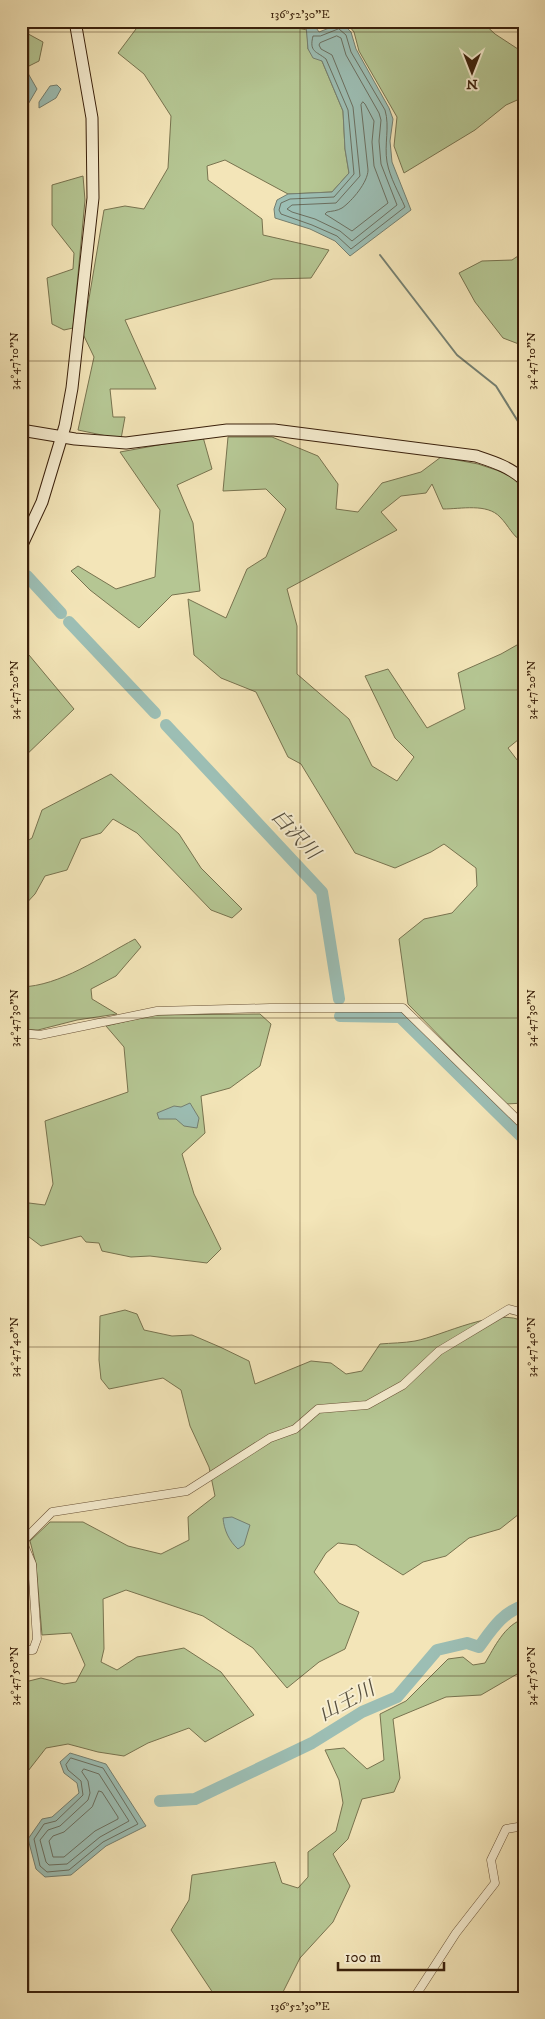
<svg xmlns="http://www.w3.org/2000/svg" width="545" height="2019" font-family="'IM FELL DW Pica','Noto Serif JP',serif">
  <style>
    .green { fill: #b5c693; stroke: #78734f }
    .water { fill: #9cbeb4; stroke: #757f70 }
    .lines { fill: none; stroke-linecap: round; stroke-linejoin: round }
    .shore { stroke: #6b6f60; stroke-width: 1 }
    .stream { stroke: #757f70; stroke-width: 2 }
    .river { stroke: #9cbeb4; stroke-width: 12 }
    .street-casing { stroke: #685136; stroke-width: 9 }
    .secondary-casing { stroke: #3a200b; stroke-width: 13 }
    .street { stroke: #f7eed1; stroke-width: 8 }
    .secondary { stroke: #f7eed1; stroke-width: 11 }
    .ticks { fill: none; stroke: #3a200b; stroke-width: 1; stroke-opacity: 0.45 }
    .labels { text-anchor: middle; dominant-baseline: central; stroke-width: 4; stroke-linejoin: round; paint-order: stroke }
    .water-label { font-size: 20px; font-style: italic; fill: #574f3e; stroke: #f7eed1 }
    .neatline { fill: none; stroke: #3a200b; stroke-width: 2 }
    .ticks-label { font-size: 12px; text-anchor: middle; fill: #3a200b }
  </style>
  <rect width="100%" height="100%" fill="#f3e5b8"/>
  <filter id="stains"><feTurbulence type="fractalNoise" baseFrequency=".004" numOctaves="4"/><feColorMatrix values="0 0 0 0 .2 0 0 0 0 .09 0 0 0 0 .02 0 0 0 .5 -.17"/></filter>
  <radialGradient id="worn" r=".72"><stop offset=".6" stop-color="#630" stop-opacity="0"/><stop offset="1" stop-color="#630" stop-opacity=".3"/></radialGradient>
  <g class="green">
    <polygon points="142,21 262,21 307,30 308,49 322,61 343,111 345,149 349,173 332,192 288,194 225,160 207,166 208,180 262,219 263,235 329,250 311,278 273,279 125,320 156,389 110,389 113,417 125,417 121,439 78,430 94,357 83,334 104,210 125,206 144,209 168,168 171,116 144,74 118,53"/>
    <polygon points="345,21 481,21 495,34 524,53 524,97 506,105 475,130 404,173 394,146 397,117 359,51 354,32"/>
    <polygon points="21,30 43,42 39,61 25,68 21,67"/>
    <polygon points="83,176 85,200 73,328 64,330 52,324 47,278 73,269 74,253 52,225 52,185"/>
    <polygon points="524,252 524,346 503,338 475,302 459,273 482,261 512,260"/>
    <polygon points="203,437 212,469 177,485 193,523 200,591 172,595 139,628 90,590 71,571 78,566 116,589 155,577 160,510 120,452"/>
    <path d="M228,437H272L318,456L338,484L336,509L358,512L382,483L421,472L441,457L478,464L508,474L524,487V543C512,536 509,526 500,517C487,503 461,509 443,509L432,484L426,493L401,496L381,512L397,530L287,589L297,626V674L349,719L372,766L397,781L414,757L395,738L365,676L388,669L427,728L465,709L458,673L501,654L524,641V735L508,748L524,769V1103L506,1104L408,1004L399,939L424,919L452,913L477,886L476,868L444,844L431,852L395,868L355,853L301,764L288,757L256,692L221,678L194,655L188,599L226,618L247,569L266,557L286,509L266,489L223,491Z"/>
    <polygon points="21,651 29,655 74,709 21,760 21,706 25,702 21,694"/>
    <polygon points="111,774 179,834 201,868 242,909 232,918 211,910 137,833 113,819 101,833 81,839 67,870 45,876 35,894 21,909 21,845 32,838 42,810"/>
    <path d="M135,939L141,947L116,976L91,989L92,999L117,1014L77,1020L38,1030L21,1029V987C60,986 101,957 135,939Z"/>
    <polygon points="260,1014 271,1024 260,1066 230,1088 201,1096 205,1133 182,1154 194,1194 221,1249 207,1263 150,1256 131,1257 102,1251 99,1243 86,1242 81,1236 41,1246 21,1231 21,1202 45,1205 53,1184 45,1121 128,1092 124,1047 106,1026 153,1015"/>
    <path d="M125,1310L137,1314L144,1330L172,1336L192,1335L220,1347L249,1361L255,1384L311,1361L331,1363L346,1374L362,1371L380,1344C391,1343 404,1343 415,1341C442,1336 499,1306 524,1322V1506L519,1514L500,1529L469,1538L446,1556L423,1562L403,1575L356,1545L338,1543L326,1553L314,1572L339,1603L359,1612L345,1649L319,1662L287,1688L253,1648L203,1616L126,1590L103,1599L104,1649L101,1662L117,1670L137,1657L184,1648L221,1672L254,1715L205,1742L189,1728L148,1743L124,1756L98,1752L68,1744L46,1748L21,1780V1683L41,1678L64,1684L76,1682L85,1665L71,1633L42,1635L36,1564L30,1541L50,1522H83L128,1546L161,1554L189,1540L188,1517L215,1496L209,1467L190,1426L181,1390L163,1378L109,1389L101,1379L99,1360L100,1316Z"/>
    <path d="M524,1619V1670L481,1695L446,1697L393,1719L400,1778L394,1792L362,1799L348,1839L333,1854L350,1886L333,1922L300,1958L280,1998L215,1996L171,1930L189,1900L192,1875L275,1862L282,1883L298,1888L308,1877V1852L336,1831L343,1803L339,1780L325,1750L344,1748L367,1769L384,1760L380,1714L406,1701L448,1659L463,1657L473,1665L485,1663C494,1648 505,1624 524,1619Z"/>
  </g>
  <g class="water">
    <polygon points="312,22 319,32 342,23 351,32 356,49 389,108 393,119 390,141 392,162 411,210 350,256 335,241 310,229 275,218 274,209 277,200 288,194 332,192 349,173 345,149 343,111 322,61 313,58 308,49 306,25"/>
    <polygon points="21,67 25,68 37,89 27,106 21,108"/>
    <polygon points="57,85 61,89 56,98 39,108 39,102 50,86"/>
    <polygon points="190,1103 199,1118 197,1128 184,1126 176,1119 159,1119 157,1113 174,1106 181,1107"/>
    <path d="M232,1517L250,1525L244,1545L238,1549C229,1541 224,1530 223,1518Z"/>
    <polygon points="70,1753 106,1764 146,1826 106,1846 71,1875 45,1877 36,1869 28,1839 42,1819 52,1817 79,1793 77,1783 64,1773 60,1762"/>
  </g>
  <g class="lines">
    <g class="shore">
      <path d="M339,29L346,35L351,52L385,110C390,127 384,144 387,162C390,178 399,193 405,207L351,249L337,236L312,225L281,214L279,210L281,203L290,199L334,197L354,174L348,110L326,59C316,51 309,52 313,36H320Z"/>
      <polygon points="337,36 341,38 346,55 379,113 381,120 379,141 381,164 397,205 352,241 340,231 315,219 292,212 287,209 292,205 336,203 360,176 353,107 332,55 321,49 319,45 320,43"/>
      <path d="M363,102L365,104L374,121L372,142L374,166L388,203L352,231L325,214L327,212C332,211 337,211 342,208C352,201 368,182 368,170L361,105Z"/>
      <polygon points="71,1758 103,1768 138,1824 103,1842 69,1870 47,1872 40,1866 34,1839 44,1824 56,1821 83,1795 81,1781 68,1770 66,1765"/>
      <polygon points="84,1769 99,1774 129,1821 100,1837 67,1864 49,1865 46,1862 40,1840 48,1830 60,1826 88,1800 90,1793 88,1781 82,1772"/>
      <polygon points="99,1791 102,1792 118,1817 118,1819 95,1831 64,1857 53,1857 49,1841 53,1836 64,1832 92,1807"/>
    </g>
    <polyline class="stream" points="380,255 457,355 496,386 524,431"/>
    <g class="river">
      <polyline points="21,573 27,576 61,613"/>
      <polyline points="69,622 155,713"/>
      <polyline points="166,725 322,892 339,999"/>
      <polyline points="340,1016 400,1017 524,1139"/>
      <path d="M160,1801L195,1799L312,1743L362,1712L397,1697L437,1650L467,1643L479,1647C490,1632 504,1610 524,1606"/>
    </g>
    <defs>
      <g id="street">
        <polyline points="21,1033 40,1035 157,1011 270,1008 403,1008 524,1126"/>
        <polyline points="21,1543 52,1512 187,1491 270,1438 295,1429 318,1409 367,1405 403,1385 439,1351 509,1309 524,1313"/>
        <polyline points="21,1650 33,1650 37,1639 32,1564 23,1543"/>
        <polyline points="414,1998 456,1933 495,1883 491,1860 506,1829 524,1826"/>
      </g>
      <g id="secondary">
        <path d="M21,430L75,439L126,443L227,430H274L476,456C494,462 510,467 524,480"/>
        <polyline points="21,547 42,502 65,426 72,388 93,198 92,118 75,21"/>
      </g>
    </defs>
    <use href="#street" class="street-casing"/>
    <use href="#secondary" class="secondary-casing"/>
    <use href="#street" class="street"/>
    <use href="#secondary" class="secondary"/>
  </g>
  <path class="ticks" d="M29,21V1998M300,21V1998M21,32H524M21,361H524M21,690H524M21,1018H524M21,1347H524M21,1676H524"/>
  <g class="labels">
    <g class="water-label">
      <text transform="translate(295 835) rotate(47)">白沢川</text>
      <text transform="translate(347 1702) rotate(-28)">山王川</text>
    </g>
  </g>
  <rect width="545" height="2019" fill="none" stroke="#f3e5b8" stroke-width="55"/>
  <g transform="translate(472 72) rotate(180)" stroke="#f7eed1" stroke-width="4" paint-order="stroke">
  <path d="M0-4L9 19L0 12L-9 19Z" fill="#3a200b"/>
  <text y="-8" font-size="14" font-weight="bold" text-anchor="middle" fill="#3a200b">N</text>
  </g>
  <path d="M338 1962v8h106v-8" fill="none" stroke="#3a200b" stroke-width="2.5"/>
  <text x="345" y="1962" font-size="15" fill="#3a200b" stroke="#f7eed1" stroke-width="4" paint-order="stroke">100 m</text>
  <rect x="28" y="28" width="490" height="1964" class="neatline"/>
  <g class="ticks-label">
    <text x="300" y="18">136°52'30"E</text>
    <text transform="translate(14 361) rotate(-90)" y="4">34°47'10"N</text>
    <text transform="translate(531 361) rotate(-90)" y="4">34°47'10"N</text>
    <text transform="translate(14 690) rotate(-90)" y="4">34°47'20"N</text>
    <text transform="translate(531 690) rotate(-90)" y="4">34°47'20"N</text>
    <text transform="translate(14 1018) rotate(-90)" y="4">34°47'30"N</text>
    <text transform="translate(531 1018) rotate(-90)" y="4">34°47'30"N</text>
    <text transform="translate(531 1347) rotate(-90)" y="4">34°47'40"N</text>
    <text transform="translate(14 1347) rotate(-90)" y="4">34°47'40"N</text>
    <text transform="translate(531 1676) rotate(-90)" y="4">34°47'50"N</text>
    <text transform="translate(14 1676) rotate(-90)" y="4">34°47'50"N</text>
    <text x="300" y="2010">136°52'30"E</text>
  </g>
  <rect width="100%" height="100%" filter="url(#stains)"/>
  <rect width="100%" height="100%" fill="url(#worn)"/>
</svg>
